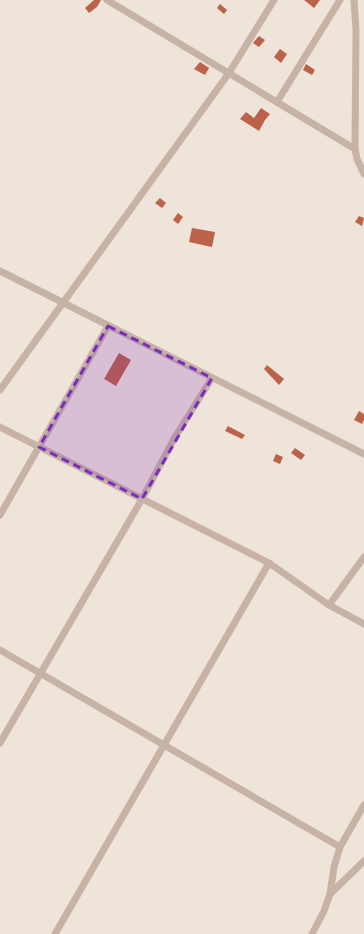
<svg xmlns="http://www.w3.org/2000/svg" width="364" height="934" font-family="Cabin,sans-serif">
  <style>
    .building { fill: #bc614a }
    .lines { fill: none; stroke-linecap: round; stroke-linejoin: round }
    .street { stroke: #c6b3a6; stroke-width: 7 }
    .marked { fill: #7b2cbf; fill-opacity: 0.2; stroke: #7b2cbf; stroke-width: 3; stroke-dasharray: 8 5; stroke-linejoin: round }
  </style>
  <rect width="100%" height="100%" fill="#efe4d9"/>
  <g class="building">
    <polygon points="94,0 101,0 97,7 89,13 85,8"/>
    <polygon points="304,0 320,0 314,8"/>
    <polygon points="220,4 227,10 224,14 217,8"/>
    <polygon points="259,36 265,40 259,47 253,43"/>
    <polygon points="280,49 287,54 281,63 274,57"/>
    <polygon points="200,62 209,68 205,75 194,69"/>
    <polygon points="306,64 315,70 312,75 303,70"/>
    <polygon points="261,108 270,114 265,120 259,131 240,119 246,112 254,118"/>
    <polygon points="160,198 166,203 162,208 155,203"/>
    <polygon points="178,213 183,217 178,224 173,220"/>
    <polygon points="359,216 364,218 362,226 355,222"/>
    <polygon points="192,228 215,232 212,247 189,242"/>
    <polygon points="119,353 131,360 116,386 104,379"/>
    <polygon points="267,365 284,379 279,385 264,369"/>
    <polygon points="359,411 364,414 364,420 362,424 354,420"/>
    <polygon points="228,426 245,435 242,439 225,431"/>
    <polygon points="295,448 305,455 301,460 291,453"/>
    <polygon points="276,454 283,457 280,464 273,461"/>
  </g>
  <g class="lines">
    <g class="street">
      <polyline points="107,0 355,149"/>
      <polyline points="354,0 356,31 355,149 357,159 364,174"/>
      <polyline points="277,102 340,0"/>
      <polyline points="0,271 364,454"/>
      <polyline points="0,390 229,73 274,0"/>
      <polyline points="0,427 269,563 329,605 364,624"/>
      <polyline points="0,515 108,326"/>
      <polyline points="329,605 364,557"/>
      <polyline points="0,650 340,847"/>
      <polyline points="0,743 142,499 175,437 212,378"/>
      <polyline points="330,894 364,861"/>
      <polyline points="55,934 269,563"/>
      <polyline points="312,934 324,911 330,894 334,867 340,847 364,805"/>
    </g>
  </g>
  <path class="marked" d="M108,326L212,378L142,499L39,447Z"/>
</svg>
